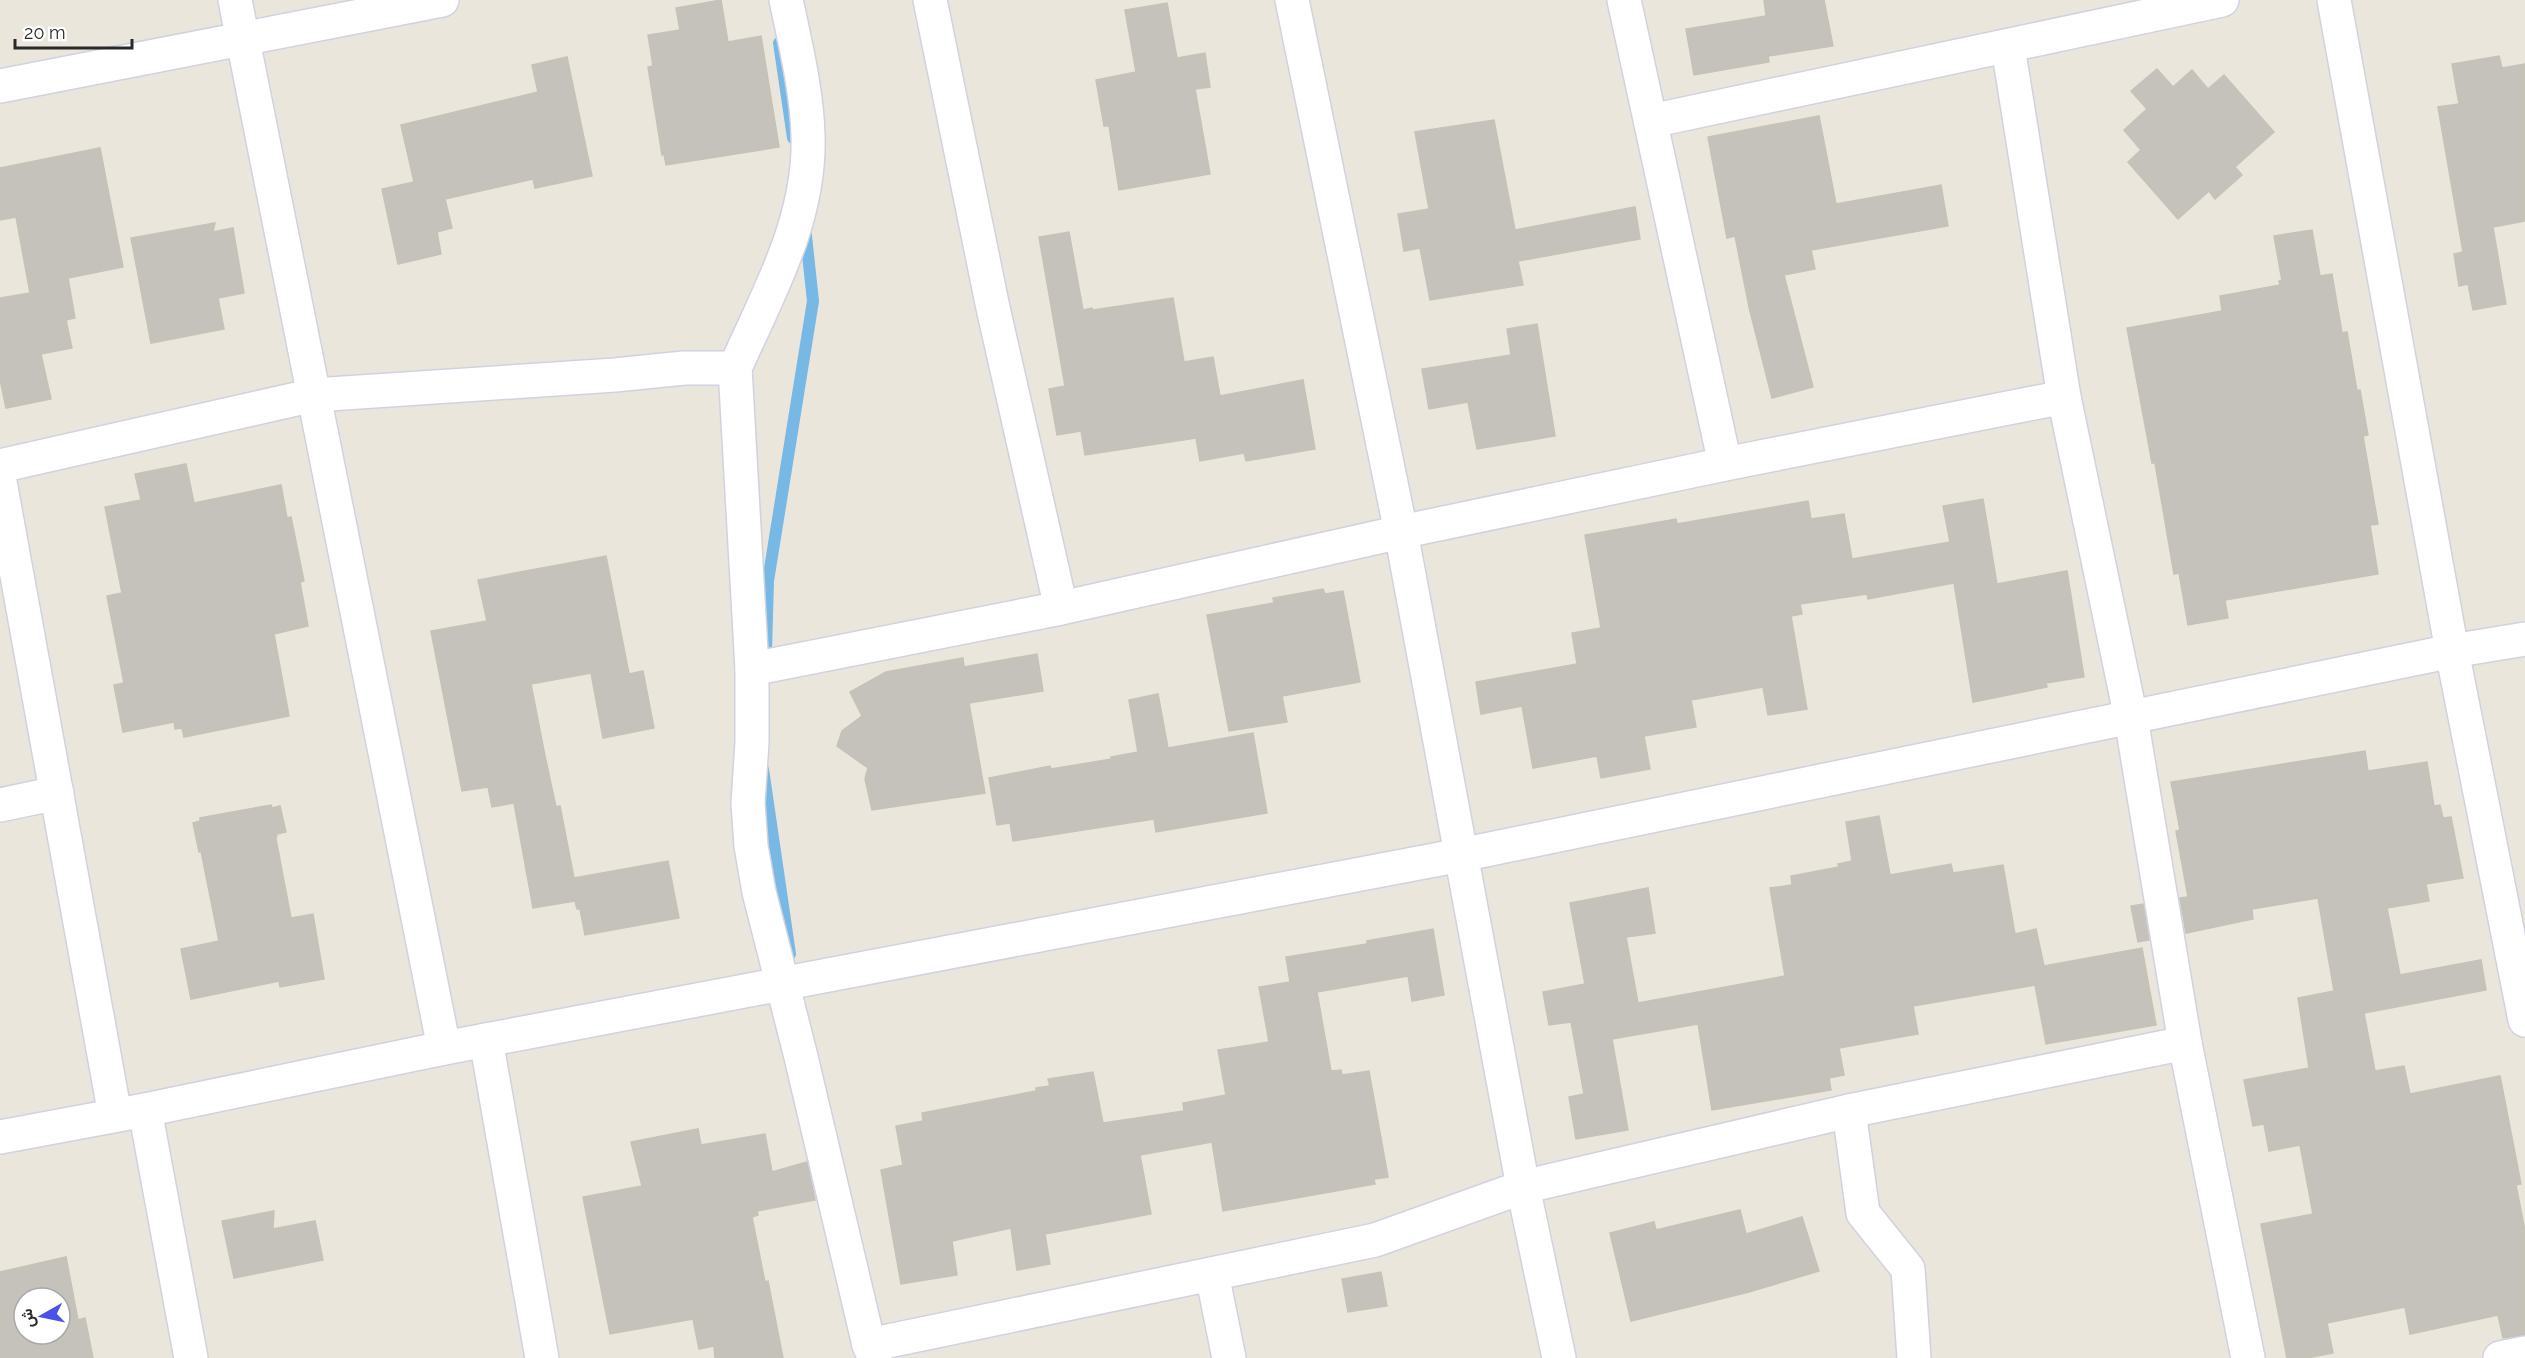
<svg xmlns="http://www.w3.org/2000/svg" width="2525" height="1358" font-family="Raleway,Vazirmatn,sans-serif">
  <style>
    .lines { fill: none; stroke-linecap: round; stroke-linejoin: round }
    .stream { stroke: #77b8e4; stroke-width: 12 }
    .building { fill: #c5c2bb; stroke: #c5c2b6; stroke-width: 1.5; fill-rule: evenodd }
    .minor-casing { stroke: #d1d2e0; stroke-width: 36 }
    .minor { stroke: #fff; stroke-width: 33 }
  </style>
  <rect width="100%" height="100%" fill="#eae6dc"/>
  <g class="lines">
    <g class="stream">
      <polyline points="779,43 793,138"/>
      <polyline points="766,650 768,581 813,301 805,227"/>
      <polyline points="763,769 790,954"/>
    </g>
  </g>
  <g class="building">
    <polygon points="721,0 728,42 761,36 779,147 666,165 664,154 662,155 648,67 653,66 648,35 680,30 676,8"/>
    <polygon points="1764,0 1824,0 1833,46 1768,56 1769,62 1694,75 1686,29 1766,16"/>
    <polygon points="1167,3 1177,58 1205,53 1210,87 1195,89 1210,174 1119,190 1109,126 1104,126 1096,80 1136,72 1125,10"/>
    <polygon points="2499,56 2502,68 2525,64 2525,221 2493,227 2506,304 2473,310 2468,284 2459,286 2454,254 2463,252 2438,107 2459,104 2452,64"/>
    <polygon points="567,57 592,176 535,188 533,179 445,199 452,228 437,232 441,254 398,264 382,189 414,182 401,125 538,92 532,65"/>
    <polygon points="2157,69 2173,87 2192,70 2208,89 2224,75 2274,132 2235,167 2242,175 2215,199 2209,191 2178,219 2128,162 2141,150 2124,130 2147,109 2131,91"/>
    <polygon points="1819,116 1836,204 1941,185 1948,226 1811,250 1815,269 1784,275 1813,387 1772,398 1749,307 1735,236 1727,238 1708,137"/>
    <polygon points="1494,120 1515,230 1635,207 1640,239 1518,261 1523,285 1430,300 1420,248 1404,251 1398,214 1429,209 1415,132"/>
    <polygon points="100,148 123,267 68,278 75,318 66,320 72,348 41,354 51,399 6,408 0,379 0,298 30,293 16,217 0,220 0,168"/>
    <polygon points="215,223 213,232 233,228 244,293 218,298 224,329 151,343 131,238"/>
    <polygon points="2312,230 2320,276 2332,274 2342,333 2347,332 2357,391 2360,390 2368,435 2363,436 2378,524 2370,525 2378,574 2225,600 2228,618 2188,625 2179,573 2174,574 2155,463 2152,463 2127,328 2222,311 2220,296 2280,285 2279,281 2282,281 2274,236"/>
    <polygon points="1069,232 1083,310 1092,308 1093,310 1173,298 1184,362 1213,357 1220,396 1303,380 1315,449 1246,461 1244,453 1200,461 1196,438 1085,455 1081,431 1057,435 1049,389 1065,386 1039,237"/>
    <polygon points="1537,324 1555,436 1477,449 1468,402 1429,409 1422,369 1511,355 1507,329"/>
    <polygon points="186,464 194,503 281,485 287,518 291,517 304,581 300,582 308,626 274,634 289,716 184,737 182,728 175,729 174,722 123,732 114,685 124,683 107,596 122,593 105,507 141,500 135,474"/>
    <polygon points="1983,499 1997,584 2067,571 2084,677 2046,683 2047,687 1973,702 1954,583 1868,599 1867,594 1800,604 1802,614 1791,616 1807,709 1768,715 1763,687 1691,700 1696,727 1644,736 1650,769 1601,778 1597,756 1533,768 1522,706 1481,714 1476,682 1577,664 1572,633 1601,628 1585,535 1676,519 1677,524 1808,501 1811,519 1844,514 1852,559 1950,542 1943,506"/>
    <polygon points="606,556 629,674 643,671 654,728 603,738 591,673 531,684 545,756 556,807 560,806 574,878 668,861 679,918 585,935 580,909 577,909 575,901 533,908 514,803 492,807 488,787 462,791 431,631 487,621 478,580"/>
    <polygon points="1323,589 1325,594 1343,591 1360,682 1282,696 1287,722 1229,731 1207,615 1274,603 1273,598"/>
    <polygon points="1037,654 1043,691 969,703 985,793 872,810 865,779 868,768 837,746 842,731 862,716 850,692 886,672 963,658 964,667"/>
    <polygon points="1158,694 1168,748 1253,733 1267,813 1156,832 1154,819 1013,841 1010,823 997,825 989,778 1050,766 1051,769 1112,759 1111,757 1138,752 1129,700"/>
    <polygon points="2365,751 2368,771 2427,762 2434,806 2440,805 2443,818 2451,817 2463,878 2426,884 2429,901 2387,908 2400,975 2481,960 2486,990 2364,1013 2375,1071 2404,1066 2410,1094 2500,1076 2521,1184 2516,1185 2525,1231 2525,1335 2503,1338 2498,1315 2410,1334 2405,1307 2327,1323 2333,1353 2307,1358 2287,1358 2261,1224 2313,1214 2300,1145 2269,1151 2264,1124 2253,1126 2244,1080 2309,1068 2298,998 2334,991 2318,898 2252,909 2253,919 2186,933 2180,898 2188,897 2176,831 2180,830 2171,782"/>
    <polygon points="271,805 272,808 280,806 286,832 277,834 276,839 291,918 313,914 324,979 280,987 279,981 191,999 181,949 219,941 201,851 199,852 193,823 200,821 200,818"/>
    <polygon points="1879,816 1890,875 1951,864 1953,873 2003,865 2015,934 2036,929 2044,966 2142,948 2156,1025 2046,1044 2035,985 1913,1006 1918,1034 1839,1048 1844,1075 1829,1078 1831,1090 1712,1110 1698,1024 1612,1039 1628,1130 1576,1139 1569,1097 1584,1094 1571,1022 1549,1025 1543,992 1585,984 1570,903 1648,888 1655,933 1626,937 1638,1003 1785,976 1770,888 1792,885 1791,876 1839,867 1838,864 1852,861 1846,822"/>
    <polygon points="2143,904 2149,940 2138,942 2131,906"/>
    <polygon points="1433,929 1444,995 1412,1001 1408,976 1317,992 1331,1071 1341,1070 1342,1075 1369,1071 1388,1177 1374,1179 1375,1184 1223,1211 1212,1142 1140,1155 1151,1214 1045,1234 1050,1264 1017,1270 1011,1228 952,1241 957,1275 901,1284 881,1170 903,1165 896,1126 923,1121 922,1113 1036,1091 1036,1088 1050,1086 1048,1079 1093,1072 1103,1123 1184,1111 1183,1103 1226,1095 1218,1050 1269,1042 1259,987 1290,982 1286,957 1367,944 1367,941"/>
    <polygon points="698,1129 701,1145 765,1134 772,1172 807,1162 815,1200 757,1211 758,1215 752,1217 765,1282 768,1281 783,1358 715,1358 714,1346 699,1349 693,1319 610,1334 583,1197 642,1186 631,1142"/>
    <polygon points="1740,1210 1746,1234 1802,1217 1819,1271 1749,1292 1631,1321 1610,1233 1654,1222 1656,1230"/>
    <polygon points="274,1211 273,1229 315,1221 323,1260 234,1278 222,1221"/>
    <path d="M66,1257L78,1320L85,1318L93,1358H0V1272ZM24,1298H60V1334H24Z"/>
    <polygon points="1381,1272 1387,1306 1348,1312 1342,1279"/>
  </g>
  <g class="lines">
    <defs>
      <g id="minor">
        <polyline points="235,0 444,1048"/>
        <polyline points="930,0 993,308 1061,608"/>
        <polyline points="1292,0 1401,532 1523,1187 1559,1358"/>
        <polyline points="1624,0 1725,464"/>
        <polyline points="2334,0 2452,651 2525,1020"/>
        <polyline points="2008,47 2064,397 2131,718 2185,1043 2248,1358"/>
        <polyline points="0,86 442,0"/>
        <polyline points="1651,121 2222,0"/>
        <path d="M735,368C768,294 811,219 808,135C807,92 795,42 786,0"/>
        <polyline points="0,466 314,395 615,375 684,368 735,368 752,669 752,742 748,803 751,846 759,892 801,1057 869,1345 875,1358"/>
        <polyline points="0,482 115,1115"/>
        <polyline points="752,669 1061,608 1401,532 1725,464 2064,397"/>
        <polyline points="0,805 57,793"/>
        <polyline points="486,1040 542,1358"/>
        <polyline points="145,1110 191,1358"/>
        <polyline points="1849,1111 1863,1213 1908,1269 1914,1358"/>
        <polyline points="0,1137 145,1110 444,1048 1461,855 2452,651 2525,639"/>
        <polyline points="1212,1274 1229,1358"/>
        <polyline points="869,1345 1375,1240 1523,1187 1849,1111 2185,1043"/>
        <polyline points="2500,1358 2525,1353"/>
      </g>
    </defs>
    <use href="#minor" class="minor-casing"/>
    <use href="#minor" class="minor"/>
  </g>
  <g transform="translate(42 1316) rotate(261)"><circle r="28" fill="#ffffff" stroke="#a9a9a9" stroke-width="1.5"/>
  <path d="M0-4.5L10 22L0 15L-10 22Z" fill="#4851ea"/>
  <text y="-9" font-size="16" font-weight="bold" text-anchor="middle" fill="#292929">ش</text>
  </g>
  <path d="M15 39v9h117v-9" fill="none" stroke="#292929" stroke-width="3"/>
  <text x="24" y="39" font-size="18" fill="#292929" stroke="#ffffff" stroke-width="4.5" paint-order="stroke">20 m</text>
</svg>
